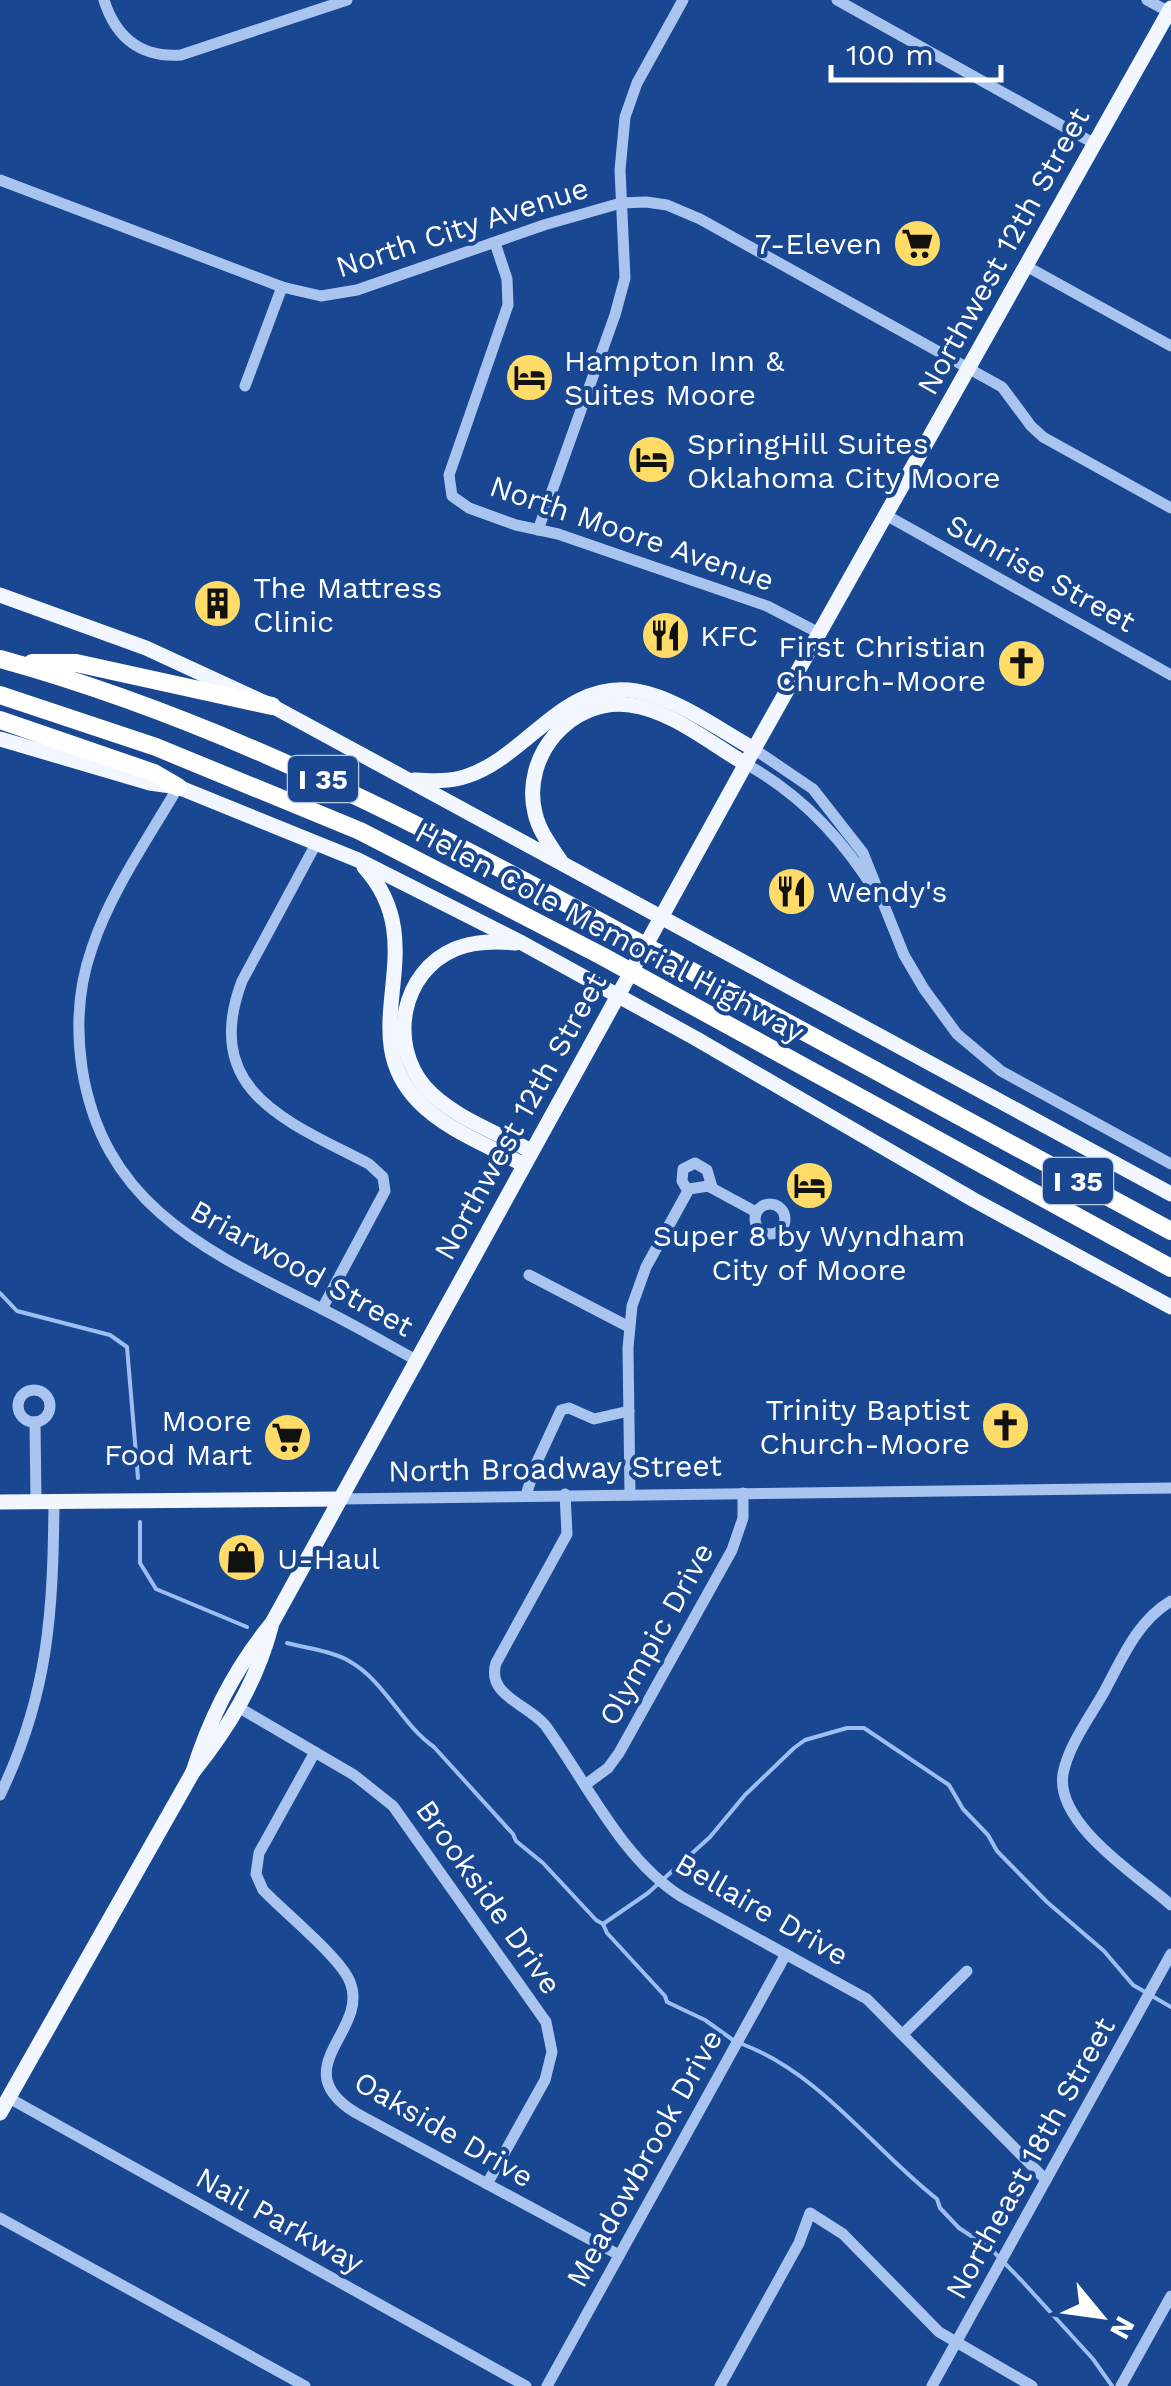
<svg xmlns="http://www.w3.org/2000/svg" width="1171" height="2386" font-family="'Work Sans',sans-serif">
  <style>
    .lines { fill: none; stroke-linecap: round; stroke-linejoin: round }
    .stream { stroke: #9cbff1; stroke-width: 4 }
    .minor { stroke: #a9c5ef; stroke-width: 11 }
    .major { stroke: #f1f6ff; stroke-width: 15 }
    .highway { stroke: #fff; stroke-width: 18 }
    .labels { text-anchor: middle; dominant-baseline: central; stroke-width: 8; stroke-linejoin: round; paint-order: stroke }
    .shield { fill: #194792; stroke: #bac8de; stroke-width: 2.5 }
    .shield-label { font-size: 28px; font-weight: bold; fill: #fff }
    .street-label { font-size: 30px; fill: #fff; stroke: #194792 }
    .poi-label { font-size: 30px; fill: #fff; stroke: #194792; text-anchor: start }
  </style>
  <rect width="100%" height="100%" fill="#194792"/>
  <g class="lines">
    <g class="stream">
      <polyline points="0,1293 17,1311 110,1335 127,1347 138,1478"/>
      <polyline points="140,1522 140,1563 156,1589 247,1627"/>
      <path d="M287,1643C306,1648 332,1651 349,1661C385,1681 401,1724 434,1747L513,1834L516,1841L543,1863L596,1920L603,1924L607,1933L665,1996L667,2002L705,2020L733,2040"/>
      <polyline points="603,1924 648,1893 710,1837 745,1795 794,1748 805,1740 847,1728 864,1728 949,1785 963,1809 988,1835 997,1851 1047,1902 1104,1951 1133,1985 1171,2007"/>
      <path d="M742,2044C821,2074 872,2148 937,2199L940,2208L959,2228L991,2249L1022,2281L1093,2359L1112,2386"/>
    </g>
    <g class="minor">
      <path d="M104,0C116,38 141,58 181,55L347,0"/>
      <polyline points="837,0 1095,144"/>
      <polyline points="1147,0 1169,12"/>
      <polyline points="0,180 282,287 321,296 357,290 544,225 621,203 646,202 667,205 700,219 1002,387 1031,426 1043,437 1171,508"/>
      <polyline points="495,243 507,279 508,305 449,475 452,496 469,508 516,525 558,534 767,606 819,633"/>
      <polyline points="1026,266 1171,346"/>
      <polyline points="245,386 282,287"/>
      <polyline points="886,515 1171,675"/>
      <polyline points="538,530 615,315 625,278 620,170 625,117 637,83 683,0"/>
      <polyline points="754,749 813,789 863,853 904,955 924,989 957,1034 1001,1071 1171,1164"/>
      <path d="M746,764C800,794 843,839 876,893"/>
      <path d="M178,787C148,839 111,891 92,948C78,987 76,1027 82,1068C104,1208 209,1252 322,1309C354,1325 385,1343 416,1360"/>
      <path d="M317,842L242,981C200,1092 289,1122 369,1164L383,1177L385,1191L322,1309"/>
      <polyline points="688,1191 682,1181 683,1169 695,1163 707,1170 712,1187"/>
      <circle cx="770" cy="1219" r="15"/>
      <polyline points="529,1275 629,1327"/>
      <circle cx="34" cy="1406" r="16"/>
      <polyline points="35,1422 36,1501"/>
      <path d="M565,1494L567,1534L496,1663C486,1695 527,1704 545,1725C586,1781 622,1860 682,1897L867,1999L1046,2180"/>
      <polyline points="526,1495 536,1464 561,1410 569,1408 594,1419 629,1411"/>
      <polyline points="630,1495 628,1348 632,1306 646,1267 689,1189 708,1186 756,1212"/>
      <polyline points="339,1499 1171,1488"/>
      <path d="M1171,1601C1137,1621 1122,1659 1104,1692C1090,1717 1068,1746 1063,1774C1055,1824 1138,1876 1171,1905"/>
      <polyline points="238,1707 354,1775 393,1806 546,2022 552,2052 545,2080 487,2184"/>
      <path d="M315,1752L259,1853L256,1874L263,1890C284,1912 341,1958 350,1982C370,2031 283,2068 356,2113L619,2255"/>
      <polyline points="585,1785 608,1768 619,1753 732,1550 743,1518 743,1493"/>
      <path d="M0,1795C49,1694 53,1611 54,1501"/>
      <polyline points="903,2034 967,1971"/>
      <polyline points="9,2098 526,2386"/>
      <polyline points="0,2218 305,2386"/>
      <polyline points="547,2386 786,1954"/>
      <polyline points="720,2386 799,2243 810,2213 843,2234 939,2332 1032,2386"/>
      <polyline points="932,2386 1171,1954"/>
      <polyline points="1121,2386 1171,2296"/>
    </g>
    <g class="major">
      <polyline points="0,595 146,648 272,706 1171,1194"/>
      <polyline points="0,739 150,783 178,787 358,860 522,943 695,1038 974,1200 1171,1307"/>
      <path d="M414,780C432,781 449,782 467,776C528,756 564,679 636,691C677,698 718,729 754,749"/>
      <path d="M560,860C550,845 539,831 535,813C521,756 571,697 630,705C671,710 711,744 746,764"/>
      <path d="M364,867C437,947 349,1032 419,1102C446,1130 490,1146 524,1165"/>
      <path d="M516,943C495,941 475,941 455,949C401,972 388,1044 425,1087C450,1116 498,1133 531,1151"/>
      <polyline points="0,1502 339,1499"/>
      <path d="M193,1772C210,1717 235,1668 272,1623L754,749L1171,8"/>
      <path d="M0,2113L193,1772C229,1727 256,1683 271,1627"/>
    </g>
    <g class="highway">
      <path d="M0,659C229,722 439,834 647,947C822,1041 996,1136 1171,1231"/>
      <polyline points="32,663 76,663 272,706"/>
      <polyline points="0,695 156,747 360,831 602,956 1171,1268"/>
      <polyline points="0,720 154,773 178,787"/>
    </g>
  </g>
  <defs>
    <symbol id="supermarket-disc" viewBox="-11 -11 22 22"><circle r="9.5" fill="#ffdc67" stroke="#194792"/><path d="M-6-5.5h2.5l.6 2H6L4.5 2H-2.5L-4.4-4H-6ZM-1.5 3.2a1.3 1.3 0 1 0 .1 0ZM3 3.2a1.3 1.3 0 1 0 .1 0Z" fill="#111"/></symbol>
    <symbol id="hotel-disc" viewBox="-11 -11 22 22"><circle r="9.5" fill="#ffdc67" stroke="#194792"/><path d="M-6-4.5h1.5V1H6V5H4.5V3h-9V5H-6ZM-4 0a1.8 1.8 0 1 1 3.6 0ZM.5 0V-2.5h3Q6-2.5 6 0Z" fill="#111"/></symbol>
    <symbol id="building-disc" viewBox="-11 -11 22 22"><circle r="9.5" fill="#ffdc67" stroke="#194792"/><path d="M-4-6H4V6H1V3H-1V6H-4ZM-2.5-4.3h1.7v1.8h-1.7ZM.8-4.3h1.7v1.8H.8ZM-2.5-1h1.7V.8h-1.7ZM.8-1h1.7V.8H.8Z" fill="#111"/></symbol>
    <symbol id="restaurant-disc" viewBox="-11 -11 22 22"><circle r="9.5" fill="#ffdc67" stroke="#194792"/><path d="M-5-6h1v4h1v-4h1v4h1v-4h1v5L-1.5 .5V6h-2V.5L-5-1ZM5-6V6H3V1.5H1.5Q1.5-4 5-6Z" fill="#111"/></symbol>
    <symbol id="church-disc" viewBox="-11 -11 22 22"><circle r="9.5" fill="#ffdc67" stroke="#194792"/><path d="M-1.2-6h2.4v3.5h3.3v2.4h-3.3V6h-2.4V-.1h-3.3v-2.4h3.3Z" fill="#111"/></symbol>
    <symbol id="shop-disc" viewBox="-11 -11 22 22"><circle r="9.5" fill="#ffdc67" stroke="#194792"/><path d="M-5-2.5h2.3a2.7 3.5 0 0 1 5.4 0H5L5.5 6h-11ZM-1.5-2.5h3a1.5 2.3 0 0 0-3 0Z" fill="#111"/></symbol>
  </defs>
  <g fill-rule="evenodd">
    <use href="#supermarket-disc" x="890" y="216" width="55" height="55"/>
    <use href="#hotel-disc" x="502" y="350" width="55" height="55"/>
    <use href="#hotel-disc" x="624" y="432" width="55" height="55"/>
    <use href="#building-disc" x="190" y="576" width="55" height="55"/>
    <use href="#restaurant-disc" x="638" y="608" width="55" height="55"/>
    <use href="#church-disc" x="994" y="636" width="55" height="55"/>
    <use href="#restaurant-disc" x="764" y="864" width="55" height="55"/>
    <use href="#hotel-disc" x="782" y="1158" width="55" height="55"/>
    <use href="#church-disc" x="978" y="1398" width="55" height="55"/>
    <use href="#supermarket-disc" x="260" y="1410" width="55" height="55"/>
    <use href="#shop-disc" x="214" y="1530" width="55" height="55"/>
  </g>
  <g class="labels">
    <g class="shield">
      <rect x="288" y="756" width="70" height="46" rx="8"/>
      <rect x="1043" y="1158" width="70" height="46" rx="8"/>
    </g>
    <g class="shield-label">
      <text x="323" y="779">I 35</text>
      <text x="1078" y="1181">I 35</text>
    </g>
    <g class="street-label">
      <text transform="translate(462 227) rotate(-18)">North City Avenue</text>
      <text transform="translate(1003 251) rotate(-61)">Northwest 12th Street</text>
      <text transform="translate(632 533) rotate(19)">North Moore Avenue</text>
      <text transform="translate(1041 573) rotate(29)">Sunrise Street</text>
      <text transform="translate(610 932) rotate(28)">Helen Cole Memorial Highway</text>
      <text transform="translate(520 1116) rotate(-61)">Northwest 12th Street</text>
      <text transform="translate(302 1268) rotate(29)">Briarwood Street</text>
      <text transform="translate(555 1468) rotate(-1)">North Broadway Street</text>
      <text transform="translate(656 1634) rotate(-61)">Olympic Drive</text>
      <text transform="translate(489 1897) rotate(55)">Brookside Drive</text>
      <text transform="translate(762 1909) rotate(30)">Bellaire Drive</text>
      <text transform="translate(444 2129) rotate(30)">Oakside Drive</text>
      <text transform="translate(644 2158) rotate(-61)">Meadowbrook Drive</text>
      <text transform="translate(1030 2158) rotate(-61)">Northeast 18th Street</text>
      <text transform="translate(280 2220) rotate(29)">Nail Parkway</text>
    </g>
    <g class="poi-label">
      <text x="882" y="243" text-anchor="end">7-Eleven</text>
      <text x="564" y="360">Hampton Inn &amp;<tspan x="564" dy="34">Suites Moore</tspan></text>
      <text x="687" y="443">SpringHill Suites<tspan x="687" dy="34">Oklahoma City Moore</tspan></text>
      <text x="253" y="587">The Mattress<tspan x="253" dy="34">Clinic</tspan></text>
      <text x="700" y="635">KFC</text>
      <text x="986" y="646" text-anchor="end">First Christian<tspan x="986" dy="34">Church-Moore</tspan></text>
      <text x="827" y="891">Wendy's</text>
      <text x="809" y="1235" text-anchor="middle">Super 8 by Wyndham<tspan x="809" dy="34">City of Moore</tspan></text>
      <text x="970" y="1409" text-anchor="end">Trinity Baptist<tspan x="970" dy="34">Church-Moore</tspan></text>
      <text x="252" y="1420" text-anchor="end">Moore<tspan x="252" dy="34">Food Mart</tspan></text>
      <text x="277" y="1558">U-Haul</text>
    </g>
  </g>
  <g transform="translate(1101 2316) rotate(119)" stroke="#194792" stroke-width="8" paint-order="stroke">
  <path d="M0-8L18 38L0 25L-18 38Z" fill="#ffffff"/>
  <text y="-15" font-size="28" font-weight="bold" text-anchor="middle" fill="#ffffff">N</text>
  </g>
  <path d="M831 65v15h170v-15" fill="none" stroke="#ffffff" stroke-width="5"/>
  <text x="846" y="65" font-size="30" fill="#ffffff" stroke="#194792" stroke-width="8" paint-order="stroke">100 m</text>
</svg>
